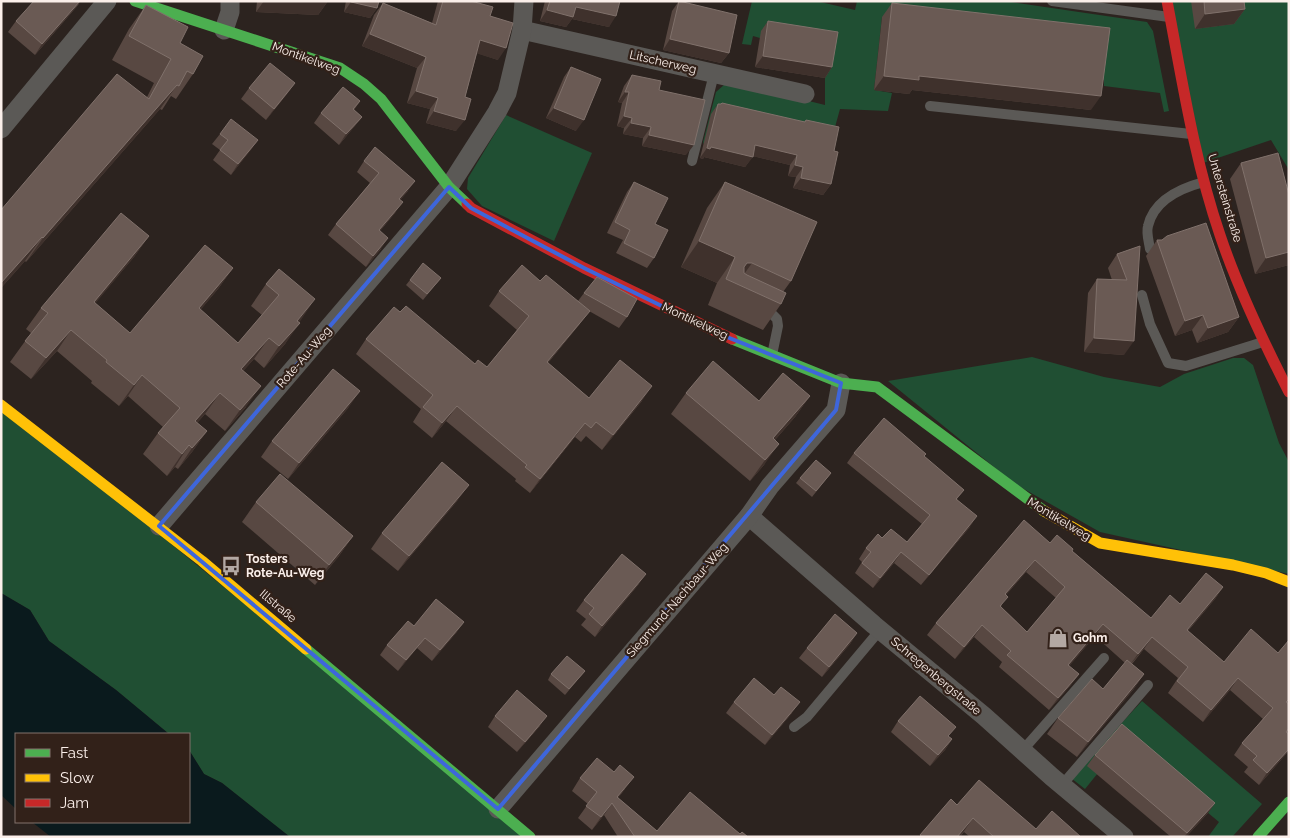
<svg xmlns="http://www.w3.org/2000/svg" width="1290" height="838" font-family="Raleway,sans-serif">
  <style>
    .green { fill: #204f33 }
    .water { fill: #0a1a1d }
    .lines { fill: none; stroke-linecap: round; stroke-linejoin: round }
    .lane { stroke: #5b5956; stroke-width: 10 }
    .street { stroke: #5b5956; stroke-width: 19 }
    .fast { stroke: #4caf50; stroke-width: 11 }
    .slow { stroke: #ffc107; stroke-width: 11 }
    .jam { stroke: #c62828; stroke-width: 11 }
    .wall { fill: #584842; fill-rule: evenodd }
    .shaded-wall { fill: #3f312c }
    .building { fill: #6a5a54; stroke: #80716b; fill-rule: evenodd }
    .marked { fill: none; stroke: #3e66db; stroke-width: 4; stroke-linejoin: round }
    .labels { text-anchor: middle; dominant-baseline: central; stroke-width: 4.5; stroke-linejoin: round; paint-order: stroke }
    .street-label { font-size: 12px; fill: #fbefea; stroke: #322119 }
    .poi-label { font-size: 12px; font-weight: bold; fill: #fbefea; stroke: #322119; text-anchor: start }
  </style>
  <rect width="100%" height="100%" fill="#2c231f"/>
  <g class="green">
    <polygon points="752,1 816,1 855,10 857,1 1005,1 1147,22 1153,31 1169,111 1164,112 1160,93 1104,86 1104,80 882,17 874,90 892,93 888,111 840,109 832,138 783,136 706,149 703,142 716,92 725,84 740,84 825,105 825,78 831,42 760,38 753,36 751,45 742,44"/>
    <polygon points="1163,1 1289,1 1289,170 1271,140 1200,164"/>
    <polygon points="506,115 592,153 554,241 482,206 467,189 468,178"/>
    <polygon points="1032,357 1104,377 1160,387 1184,374 1233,358 1244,358 1253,365 1279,443 1289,462 1289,574 1100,532 1015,484 888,381"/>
    <polygon points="1,405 530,837 290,837 222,783 204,774 189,750 189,734 169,734 116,690 49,641 30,610 1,593"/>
    <polygon points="1142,701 1262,804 1232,837 1208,837 1219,822 1123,742 1085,789 1071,778"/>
  </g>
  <g class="water">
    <polygon points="1,593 30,610 49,641 116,690 169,734 16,734 16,809 1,795"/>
    <polygon points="189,750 204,774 222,783 290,837 51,837 32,822 189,822"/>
  </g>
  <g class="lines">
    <g class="lane">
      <polyline points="1052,1 1169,17"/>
      <polyline points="930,106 1191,134"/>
      <polyline points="692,161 714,74"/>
      <path d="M1150,249C1149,242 1146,233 1148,226C1154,200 1181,188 1204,182"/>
      <polyline points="1142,295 1150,324 1168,363 1186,366 1263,342"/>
      <polyline points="762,309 771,313 777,319 778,326 772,355"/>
      <polyline points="794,727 807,717 880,630"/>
      <polyline points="1022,751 1104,658"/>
      <polyline points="1062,785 1148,685"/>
    </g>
    <g class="street">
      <polyline points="224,30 230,12 230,1"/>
      <polyline points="522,30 805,94"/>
      <polyline points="1,129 107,1"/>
      <polyline points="749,516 874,625 984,716 1052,777 1124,837"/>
      <polyline points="159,526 449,187 497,112 507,93 522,30 524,1"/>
      <polyline points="498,809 749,516 770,486 836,410 841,383"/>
    </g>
    <g class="fast">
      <polyline points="135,1 340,68 364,84 381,99 449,187 467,204"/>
      <polyline points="732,339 841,383 877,387 1044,511"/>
      <polyline points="306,649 530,837"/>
      <polyline points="1258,837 1289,802"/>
    </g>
    <g class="slow">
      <polyline points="1,405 202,561 306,649"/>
      <polyline points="1044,511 1100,543 1233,565 1266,573 1289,582"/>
    </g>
    <g class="jam">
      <path d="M1167,1C1182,79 1194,159 1220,235C1238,289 1263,341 1289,392"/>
      <polyline points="467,204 471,208 584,268 732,339"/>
    </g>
  </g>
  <g class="wall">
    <polygon points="257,1 328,1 318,15 256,12"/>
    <polygon points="346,1 379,1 377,8 370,18 344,12"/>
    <polygon points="438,1 471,1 490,16 498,60 477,53 456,131 426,123 430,109 407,103 417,68 362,46 374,15 383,3 432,23"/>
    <polygon points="545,1 620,1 609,27 572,19 566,27 540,21"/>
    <polygon points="679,1 729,53 721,63 663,50 672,11"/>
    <polygon points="1191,1 1244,1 1245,9 1234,24 1195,29"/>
    <polygon points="892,3 1091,110 912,90 909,94 874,90 882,17"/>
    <polygon points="79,4 35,55 8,32 16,21"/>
    <polygon points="146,5 180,43 193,74 176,99 171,96 162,110 160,109 26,262 25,261 1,288 1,210 147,97 154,83 112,60 129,29"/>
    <polygon points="768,21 832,67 825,78 755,67 761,31"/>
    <polygon points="571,67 576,131 546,118 564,77"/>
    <polygon points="632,75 659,90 686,155 642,146 643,138 623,134 624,128 617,126 622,103 618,102 624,86"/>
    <polygon points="295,83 287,94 266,120 241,99 249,88"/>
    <polygon points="360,101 354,110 362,117 354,127 339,145 314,123 321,113"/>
    <polygon points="722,103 804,122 806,120 834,151 831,184 823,195 793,188 796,177 788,176 790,165 753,156 745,167 704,157 703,159 700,158 711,114 718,104 721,104"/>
    <polygon points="220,134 258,140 231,175 213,160 220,150 212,144"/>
    <polygon points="364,161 408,191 400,200 395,213 380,231 381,249 366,267 328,235 336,224 370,183 357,172"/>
    <polygon points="1241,163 1289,265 1255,274 1230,179"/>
    <polygon points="634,182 655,224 654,258 647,268 616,253 623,240 607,233 627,192"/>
    <polygon points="725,182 791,281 783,292 781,304 763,330 708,305 717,283 681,267 707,208"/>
    <polygon points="149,236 134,257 95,303 130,333 233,268 218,289 200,310 238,343 262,315 251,306 266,284 279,269 299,322 285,344 264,368 254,359 243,371 246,407 225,431 205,414 197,423 207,431 192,452 178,469 175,467 167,476 143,454 158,433 163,427 128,396 119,406 91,383 92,381 57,351 31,379 10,362 31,333 26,329 41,308"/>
    <polygon points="1157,240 1239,317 1228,332 1197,343 1192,330 1175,336 1146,256"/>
    <polygon points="1140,246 1124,355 1084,352 1088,293 1097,279 1112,280 1108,268 1117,254"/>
    <polygon points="441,278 423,300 406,285 410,280"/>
    <polygon points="540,281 578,301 584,293 627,317 619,328 589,311 579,325 548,363 589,398 642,401 602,450 586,436 581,442 575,437 530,493 515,481 516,479 446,421 432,438 413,422 421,409 356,354 366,339 400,312 475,364 487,367 517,330 489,306 499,291"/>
    <polygon points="686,393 759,401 810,396 795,417 775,440 764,465 750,481 671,414"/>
    <polygon points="349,407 288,479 261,457 272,441"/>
    <polygon points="854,453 924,457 964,490 957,499 970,527 921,585 894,563 873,588 855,573 862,562 859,559 866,548 882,538 907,542 922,524 847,463"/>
    <polygon points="831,473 812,497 796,483 800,478"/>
    <polygon points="458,500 398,571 371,549 382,533"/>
    <polygon points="256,502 353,536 339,556 315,585 242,522"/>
    <path d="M1050,543L1072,551L1151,618L1180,604L1223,587L1215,599L1188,631L1224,662L1278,653L1289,640V701L1287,703L1289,704V730L1287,733V753L1259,785L1244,772L1248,767L1234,755L1242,743L1263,719L1230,690L1203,722L1168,693L1178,678L1144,649L1132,664L1144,674L1133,690L1077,757L1047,734L1058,718L1103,689L1125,663L1095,636L1069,666L1079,674L1070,686L1049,710L999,667L1002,662L974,637L955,659L927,635L936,623ZM1026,572L1056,598L1027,632L1001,607L1006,595Z"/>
    <polygon points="639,584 595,637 581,625 586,619 576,611 584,600"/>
    <polygon points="464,622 456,633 432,661 417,648 398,671 380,655 387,645 414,626"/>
    <polygon points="857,633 850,644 822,677 799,658 807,648"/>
    <polygon points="585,671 565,695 548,680 551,674"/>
    <polygon points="734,702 792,713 765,745 726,713"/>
    <polygon points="495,716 540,726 517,752 488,727"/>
    <polygon points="898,721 949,737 952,739 945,750 930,766 891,732"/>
    <polygon points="1095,755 1215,803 1208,813 1186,837 1171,837 1087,766"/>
    <polygon points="580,778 625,789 618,798 657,831 740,834 748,837 618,837 604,815 592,830 578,818 588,804 572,791"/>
    <polygon points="951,799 957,805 1036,829 1081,837 970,837 964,832 960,837 919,837"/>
  </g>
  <g class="shaded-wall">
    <polygon points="80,1 81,1 35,55 42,44"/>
    <polygon points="264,1 328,1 318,15 256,12"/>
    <polygon points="351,2 377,8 370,18 344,12"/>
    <polygon points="576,7 616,16 609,27 572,19 566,27 540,21 547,10"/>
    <polygon points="1245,9 1234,24 1195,29 1205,14"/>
    <polygon points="370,34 426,57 417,68 362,46"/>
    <polygon points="670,39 729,53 721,63 663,50"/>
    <polygon points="480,40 506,48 498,60 472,52"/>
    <polygon points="763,56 832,67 825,78 755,67"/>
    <polygon points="884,76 919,76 1101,96 1091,110 912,90 909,94 874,90"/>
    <polygon points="295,83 287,94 266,120 274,109"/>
    <polygon points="177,85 160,109 26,262 43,238"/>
    <polygon points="416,91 438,98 430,109 407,103"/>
    <polygon points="625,92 629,92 622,103 618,102"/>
    <polygon points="554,108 584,120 576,131 546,118"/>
    <polygon points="434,111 465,120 456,131 426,123"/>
    <polygon points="624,116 632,118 624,128 617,126"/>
    <polygon points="362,117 354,127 339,145 346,134"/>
    <polygon points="631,123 651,127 643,138 623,134"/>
    <polygon points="649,135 694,145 686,155 642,146"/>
    <polygon points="258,140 251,150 231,175 238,164"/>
    <polygon points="755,145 797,155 790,165 748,155"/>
    <polygon points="711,147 753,157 745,167 704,157 703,159 700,158 707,148"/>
    <polygon points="795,165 803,167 796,177 788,176"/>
    <polygon points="801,178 831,184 823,195 793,188"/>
    <polygon points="415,181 408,191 392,210 399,199"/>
    <polygon points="403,202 395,213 371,241 379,230"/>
    <polygon points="149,236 134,257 79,323 94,302"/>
    <polygon points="42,237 25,261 1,288 1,283"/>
    <polygon points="388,238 381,249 366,267 373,256"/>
    <polygon points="699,241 735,257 717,283 681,267"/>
    <polygon points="1289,252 1289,265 1255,274 1266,258"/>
    <polygon points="747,263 752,263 737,284 744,267"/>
    <polygon points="233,268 218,289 184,330 199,308"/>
    <polygon points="315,299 301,320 283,342 297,321"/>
    <polygon points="590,311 579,325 536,377 547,362"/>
    <polygon points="1203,315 1192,330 1175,336 1185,321"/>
    <polygon points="1239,317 1228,332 1197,343 1208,328"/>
    <polygon points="300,323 285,344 264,368 279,346"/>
    <polygon points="71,330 57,351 31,379 46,358"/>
    <polygon points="269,338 254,359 226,390 241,369"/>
    <polygon points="1094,338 1134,341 1124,355 1084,352"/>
    <polygon points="142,375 128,396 119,406 134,385"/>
    <polygon points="261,386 246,407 225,431 240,410"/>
    <polygon points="652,386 642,401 602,450 613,435"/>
    <polygon points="360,391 349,407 288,479 299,463"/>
    <polygon points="220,393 205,414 180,442 195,421"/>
    <polygon points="810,396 795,417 761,456 773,438"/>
    <polygon points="457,406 446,421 432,438 442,423"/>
    <polygon points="585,423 575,437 530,493 540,479"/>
    <polygon points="207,431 192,452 178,469 192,448"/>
    <polygon points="779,444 764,465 750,481 765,460"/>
    <polygon points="189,445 175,467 167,476 182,454"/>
    <polygon points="469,485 458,500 398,571 409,556"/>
    <polygon points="977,516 970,527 921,585 929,575"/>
    <polygon points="353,536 339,556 315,585 329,565"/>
    <polygon points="901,552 894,563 873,588 880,578"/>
    <polygon points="1035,560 1026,572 996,606 1005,594"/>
    <polygon points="646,574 639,584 595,637 602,626"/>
    <polygon points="1223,587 1215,599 1178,642 1187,630"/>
    <polygon points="464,622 456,633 432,661 440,650"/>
    <polygon points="1103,624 1095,636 1060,677 1068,665"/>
    <polygon points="982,625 974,637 955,659 964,647"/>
    <polygon points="857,633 850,644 822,677 829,667"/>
    <polygon points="1152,637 1144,649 1129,666 1138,654"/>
    <polygon points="425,638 417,648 398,671 406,660"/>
    <polygon points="1079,674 1070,686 1049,710 1058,698"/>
    <polygon points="1144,674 1133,690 1077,757 1088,742"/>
    <polygon points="1238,678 1230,690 1203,722 1211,710"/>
    <polygon points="800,702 792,713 765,745 772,735"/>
    <polygon points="547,716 540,726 517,752 525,742"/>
    <polygon points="952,739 945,750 930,766 938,755"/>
    <polygon points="1289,749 1289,751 1287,753 1259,785 1267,773"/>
    <polygon points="634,777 625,789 613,804 617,797"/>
    <polygon points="612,803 604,815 592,830 601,817"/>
    <polygon points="1215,803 1208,813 1186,837 1184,837"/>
    <polygon points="973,818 960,837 957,837"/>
  </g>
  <g class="building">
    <polygon points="34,1 80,1 42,44 16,21"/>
    <polygon points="351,1 379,1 377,8 351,2"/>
    <polygon points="443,1 471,1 493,7 490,16 513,23 506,48 480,40 465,97 471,99 465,120 434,111 438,98 416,91 426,57 370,34 383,3 436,25"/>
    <polygon points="550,1 620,1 616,16 576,7 573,17 547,10"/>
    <polygon points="679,1 737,15 729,53 670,39"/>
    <polygon points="1204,1 1244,1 1245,9 1205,14"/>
    <polygon points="892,3 1110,28 1101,96 919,76 919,80 884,76"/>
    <polygon points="146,5 188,27 180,43 203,56 193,74 187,71 179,86 177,85 43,238 42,237 1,283 1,210 117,74 149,99 171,59 129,36"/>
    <polygon points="768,21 838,32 832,67 763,56"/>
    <polygon points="270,63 295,83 274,109 249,88"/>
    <polygon points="571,67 601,79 584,120 554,108"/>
    <polygon points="632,75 661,81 659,90 705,100 694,145 649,135 651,127 631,123 632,118 624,116 629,92 625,92"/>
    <polygon points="343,87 360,101 353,109 362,117 346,134 321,113"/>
    <polygon points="722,103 805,122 806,120 839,127 834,151 838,152 831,184 801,178 803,167 795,165 797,155 755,145 753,157 711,147 710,149 707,148 718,104 721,104"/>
    <polygon points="231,119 258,140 238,164 220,150 228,140 220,134"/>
    <polygon points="375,147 415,181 399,199 403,202 379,230 388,238 373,256 336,224 379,173 364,161"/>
    <polygon points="1278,153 1289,195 1289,252 1266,258 1241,163"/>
    <polygon points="634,182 668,198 655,224 668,230 654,258 624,243 630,230 615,222"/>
    <polygon points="725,182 817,222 791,281 752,263 747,263 744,267 744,273 747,275 786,293 781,304 726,279 735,257 699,241"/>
    <polygon points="121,213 149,236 94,302 130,333 205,245 233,268 199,308 238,343 279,295 266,284 279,269 315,299 297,321 300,323 279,346 269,338 241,369 261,386 240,410 220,393 195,421 207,431 192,448 189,445 182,454 158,433 180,408 142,375 134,385 106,362 107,360 71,330 46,358 25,341 48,313 41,308"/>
    <polygon points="1206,223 1239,317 1208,328 1203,315 1185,321 1157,240 1162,240 1167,236"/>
    <polygon points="1140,246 1134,341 1094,338 1097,279 1127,280 1117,254"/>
    <polygon points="423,263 441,278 427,294 410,280"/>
    <polygon points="522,265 540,281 546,275 590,311 547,362 589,398 620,360 652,386 613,435 596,422 591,428 585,423 540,479 525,467 527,465 457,406 442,423 423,407 433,395 366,339 394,307 400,312 406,306 475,364 478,360 487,367 529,316 499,291"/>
    <polygon points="597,277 637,299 627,317 584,293"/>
    <polygon points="713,361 759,401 783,373 810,396 773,438 779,444 765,460 686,393"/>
    <polygon points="333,369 360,391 299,463 272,441"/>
    <polygon points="884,418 926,454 924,456 964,490 956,499 977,516 929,575 901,552 880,578 862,563 871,552 866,548 878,534 882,538 891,529 907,542 930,515 854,453"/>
    <polygon points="816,460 831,473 816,491 800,478"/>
    <polygon points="442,462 469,485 409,556 382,533"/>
    <polygon points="280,474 353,536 329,565 256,502"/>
    <path d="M1024,520L1050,543L1057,535L1073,549L1072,551L1151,618L1170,595L1180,604L1206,573L1223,587L1187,630L1224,662L1251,629L1278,653L1289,640V699L1286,702L1289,704V728L1286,732L1289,734V749L1267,773L1253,760L1257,756L1242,743L1273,708L1238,678L1211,710L1177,681L1188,667L1152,637L1138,654L1103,624L1068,665L1079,674L1058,698L1007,655L1011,651L982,625L964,647L936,623ZM1035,560L1065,587L1027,632L1000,606L1008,597L1005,594Z"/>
    <polygon points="622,554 646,574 602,626 589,614 594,608 584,600"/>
    <polygon points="436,599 464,622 440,650 425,638 406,660 387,645 408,621 414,626"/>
    <polygon points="835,614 857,633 829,667 807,648"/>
    <polygon points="567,656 585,671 569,689 551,674"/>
    <polygon points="1127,660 1144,674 1088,742 1058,718 1092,679 1103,689"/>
    <polygon points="754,678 774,695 781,687 800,702 772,735 734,702"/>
    <polygon points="517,690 547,716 525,742 495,716"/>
    <polygon points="920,696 956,727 948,736 952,739 938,755 898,721"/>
    <polygon points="1122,724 1215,803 1187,833 1095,755"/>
    <polygon points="597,758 614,772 620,765 634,777 617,797 657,831 690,792 740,834 742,832 748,837 635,837 612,803 601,817 586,806 597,792 580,778"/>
    <polygon points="979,780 1036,829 1052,811 1081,837 994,837 973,818 957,837 922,837 920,835 951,799 957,805"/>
  </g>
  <path class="marked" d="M449,187L471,208L584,268L717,333L841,383L836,410L498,809L159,526Z"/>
  <defs>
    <symbol id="bus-bare" viewBox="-9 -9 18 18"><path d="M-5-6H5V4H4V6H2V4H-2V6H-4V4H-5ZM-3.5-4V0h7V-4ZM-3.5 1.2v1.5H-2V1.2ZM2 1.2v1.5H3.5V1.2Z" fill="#b3a8a3" stroke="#322119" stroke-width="2.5" paint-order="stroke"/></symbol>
    <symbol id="shop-bare" viewBox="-9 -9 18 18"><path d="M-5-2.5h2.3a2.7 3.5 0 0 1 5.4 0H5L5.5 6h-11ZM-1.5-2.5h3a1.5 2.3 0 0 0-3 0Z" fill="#b3a8a3" stroke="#322119" stroke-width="2.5" paint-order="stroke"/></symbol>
  </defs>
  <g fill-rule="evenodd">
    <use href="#bus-bare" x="217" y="552" width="28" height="28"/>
    <use href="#shop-bare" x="1044" y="624" width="28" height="28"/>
  </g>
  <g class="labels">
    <g class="street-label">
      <text transform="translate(306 58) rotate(20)">Montikelweg</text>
      <text transform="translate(663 62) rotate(13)">Litscherweg</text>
      <text transform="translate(1225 198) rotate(73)">Untersteinstraße</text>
      <text transform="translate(695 321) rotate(25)">Montikelweg</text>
      <text transform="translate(304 357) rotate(-49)">Rote-Au-Weg</text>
      <text transform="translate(1059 519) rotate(31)">Montikelweg</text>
      <text transform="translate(677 600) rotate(-49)">Siegmund-Nachbaur-Weg</text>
      <text transform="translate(278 606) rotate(40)">Illstraße</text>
      <text transform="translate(936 676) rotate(40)">Schregenbergstraße</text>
    </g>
    <g class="poi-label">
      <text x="246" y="559">Tosters<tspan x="246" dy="14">Rote-Au-Weg</tspan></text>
      <text x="1073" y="638">Gohm</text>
    </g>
  </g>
  <rect width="1290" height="838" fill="none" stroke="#fbefea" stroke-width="5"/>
  <rect x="15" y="733" width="175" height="90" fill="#322119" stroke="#82736d"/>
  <rect x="25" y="749" width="25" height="8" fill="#4caf50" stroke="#82736d"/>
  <text x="60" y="758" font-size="15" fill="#fbefea">Fast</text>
  <rect x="25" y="774" width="25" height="8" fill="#ffc107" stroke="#82736d"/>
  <text x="60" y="783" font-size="15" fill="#fbefea">Slow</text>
  <rect x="25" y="799" width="25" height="8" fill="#c62828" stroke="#82736d"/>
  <text x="60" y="808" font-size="15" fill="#fbefea">Jam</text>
</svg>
